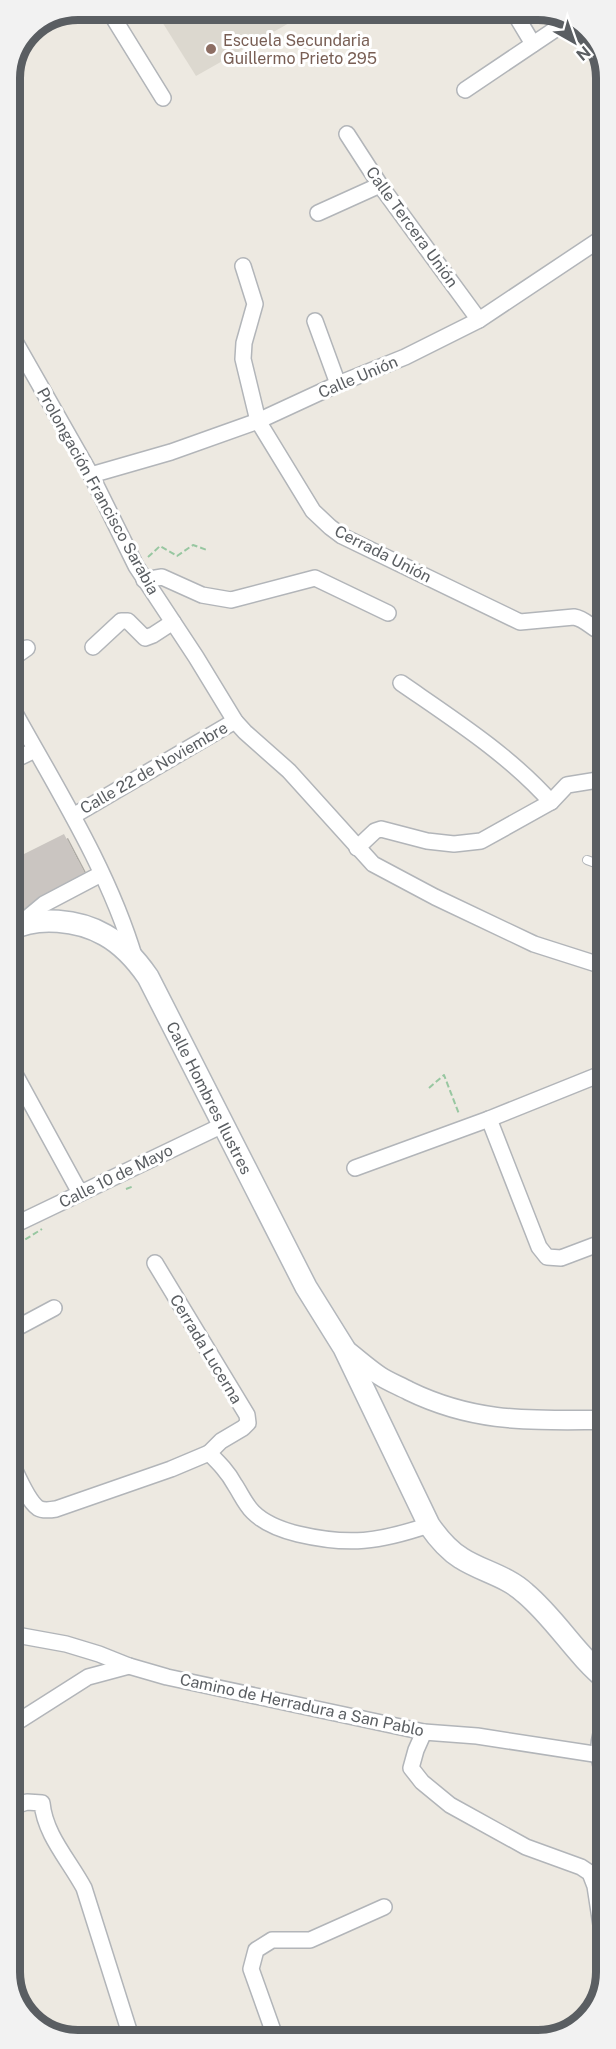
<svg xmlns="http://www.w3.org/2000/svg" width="616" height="2049" font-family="'Public Sans',sans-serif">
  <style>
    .education { fill: #dcd8cf }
    .building { fill: #cac5c1; filter: url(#shadow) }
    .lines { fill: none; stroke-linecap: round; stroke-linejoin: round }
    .service-casing { stroke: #b2b5b9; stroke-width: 10 }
    .minor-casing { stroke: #b2b5b9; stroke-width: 18 }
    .tertiary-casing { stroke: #b2b5b9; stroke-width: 21 }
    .secondary-casing { stroke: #b3b7bc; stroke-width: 24 }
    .path { stroke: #98c7a1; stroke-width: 2; stroke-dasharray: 6 3; stroke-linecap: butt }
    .service { stroke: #fff; stroke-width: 8 }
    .minor { stroke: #fff; stroke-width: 15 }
    .tertiary { stroke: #fff; stroke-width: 18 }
    .secondary { stroke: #fff; stroke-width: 21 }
    .education-dot { fill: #8d6e63; stroke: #fff; stroke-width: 2 }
    .labels { text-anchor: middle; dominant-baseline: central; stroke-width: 6; stroke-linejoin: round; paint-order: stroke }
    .education-label { font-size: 16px; fill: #785e54; stroke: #fff; text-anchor: start }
    .street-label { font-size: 16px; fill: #5a5e62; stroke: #fff }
    .rim { fill: none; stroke: #5a5e62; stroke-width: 8 }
  </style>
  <defs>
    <filter id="shadow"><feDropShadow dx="4" dy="4" stdDeviation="0" flood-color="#0004"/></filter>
  </defs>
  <rect width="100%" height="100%" fill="#ede9e1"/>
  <polygon class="education" points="154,9 283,9 291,22 196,76"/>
  <polygon class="building" points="64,834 87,878 10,918 10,861"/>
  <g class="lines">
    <defs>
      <polyline id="service" points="587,860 606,867"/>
      <g id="minor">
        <polyline points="108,9 163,98"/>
        <polyline points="512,9 533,44"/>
        <polyline points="465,90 569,20"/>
        <polyline points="347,134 380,185 479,320"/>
        <polyline points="318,213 380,185"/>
        <path d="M243,266L255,304L244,343L243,359L258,421L313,511L330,527L342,536L520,622L574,617C587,619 593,631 605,633"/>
        <polyline points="315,321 338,384"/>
        <polyline points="9,331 91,475 136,566 196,657 235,721 245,732 289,771 373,864 435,897 534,944 606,967"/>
        <polyline points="91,475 171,452 258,421 338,384 405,357 479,320 605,236"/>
        <polyline points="144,580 162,577 202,595 231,600 315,578 388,613"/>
        <polyline points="93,647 121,621 128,621 145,638 153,635 173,622"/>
        <polyline points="10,660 27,648"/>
        <path d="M401,683C453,719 508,754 551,802"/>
        <path d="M10,704C55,786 108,868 135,959"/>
        <polyline points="10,762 35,750"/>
        <polyline points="73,816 235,721"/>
        <polyline points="357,848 375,831 381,829 427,841 454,844 481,841 551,802 567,785 604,779"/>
        <polyline points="20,924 44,904 101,874"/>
        <polyline points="10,1065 80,1193"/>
        <polyline points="489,1119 539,1247 547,1257 561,1258 606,1241"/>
        <polyline points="355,1168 489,1119 606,1072"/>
        <polyline points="10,1227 223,1125"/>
        <polyline points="155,1263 247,1415 248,1423 243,1428 221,1441 209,1453"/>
        <polyline points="11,1331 54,1308"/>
        <polyline points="599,1420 606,1441"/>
        <path d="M11,1462C17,1474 27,1500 38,1508C43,1511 50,1510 56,1509L171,1469L209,1453C219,1463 228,1472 235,1485C241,1494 245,1504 253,1512C264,1523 282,1530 298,1534C349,1546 379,1542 429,1525"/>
        <polyline points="11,1634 66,1644 99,1654 129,1666 167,1677 424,1732 477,1736 607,1756"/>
        <path d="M607,1719C597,1738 595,1760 607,1778"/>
        <polyline points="11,1726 88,1677 129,1666"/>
        <polyline points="424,1732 416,1750 411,1768 422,1782 450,1805 526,1847 581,1867 590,1873 595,1886 607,1964"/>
        <path d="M11,1807L27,1802L42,1803C45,1835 69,1860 84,1888L132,2040"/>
        <polyline points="276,2039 251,1969 256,1950 272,1940 310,1940 384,1907"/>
      </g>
      <path id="tertiary" d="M344,1348C356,1357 368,1368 380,1376C389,1382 400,1386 409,1391C477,1424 533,1420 606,1420"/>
      <path id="secondary" d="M10,930C37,915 79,920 105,935C123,945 137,961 148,977L306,1287L344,1348L429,1525C438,1538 448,1550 461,1558C481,1571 507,1576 525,1593C556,1619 576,1655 607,1680"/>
    </defs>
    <use href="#service" class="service-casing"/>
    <use href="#minor" class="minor-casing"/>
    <use href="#tertiary" class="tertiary-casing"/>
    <use href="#secondary" class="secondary-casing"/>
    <g class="path">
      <polyline points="148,557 160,546 177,556 193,545 207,550"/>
      <polyline points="429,1088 444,1075 459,1114"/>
      <polyline points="126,1189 134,1186"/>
      <polyline points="10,1249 42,1229"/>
    </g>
    <use href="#service" class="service"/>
    <use href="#minor" class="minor"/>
    <use href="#tertiary" class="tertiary"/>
    <use href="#secondary" class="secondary"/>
  </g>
  <circle class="education-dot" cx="211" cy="49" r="6"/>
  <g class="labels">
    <g class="education-label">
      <text x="223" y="40">Escuela Secundaria<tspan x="223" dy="18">Guillermo Prieto 295</tspan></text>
    </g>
    <g class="street-label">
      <text transform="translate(412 227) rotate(54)">Calle Tercera Unión</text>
      <text transform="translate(358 377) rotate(-23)">Calle Unión</text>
      <text transform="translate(98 491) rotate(61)">Prolongación Francisco Sarabia</text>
      <text transform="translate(383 554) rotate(27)">Cerrada Unión</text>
      <text transform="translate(154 768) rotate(-30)">Calle 22 de Noviembre</text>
      <text transform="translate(209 1098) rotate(63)">Calle Hombres Ilustres</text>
      <text transform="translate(116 1176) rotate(-26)">Calle 10 de Mayo</text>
      <text transform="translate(206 1349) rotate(59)">Cerrada Lucerna</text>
      <text transform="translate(302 1705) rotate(12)">Camino de Herradura a San Pablo</text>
    </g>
  </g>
  <path d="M0 0H616V2049H0ZM78 20H538A58 58 0 0 1 596 78V1972A58 58 0 0 1 538 2030H78A58 58 0 0 1 20 1972V78A58 58 0 0 1 78 20Z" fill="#f2f2f2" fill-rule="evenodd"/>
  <path class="rim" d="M78 20H538A58 58 0 0 1 596 78V1972A58 58 0 0 1 538 2030H78A58 58 0 0 1 20 1972V78A58 58 0 0 1 78 20Z"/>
  <g transform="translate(574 42) rotate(140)" stroke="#ffffff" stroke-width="4.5" paint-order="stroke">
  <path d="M0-4.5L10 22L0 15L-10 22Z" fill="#5a5e62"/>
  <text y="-9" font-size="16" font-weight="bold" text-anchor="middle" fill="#5a5e62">N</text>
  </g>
</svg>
